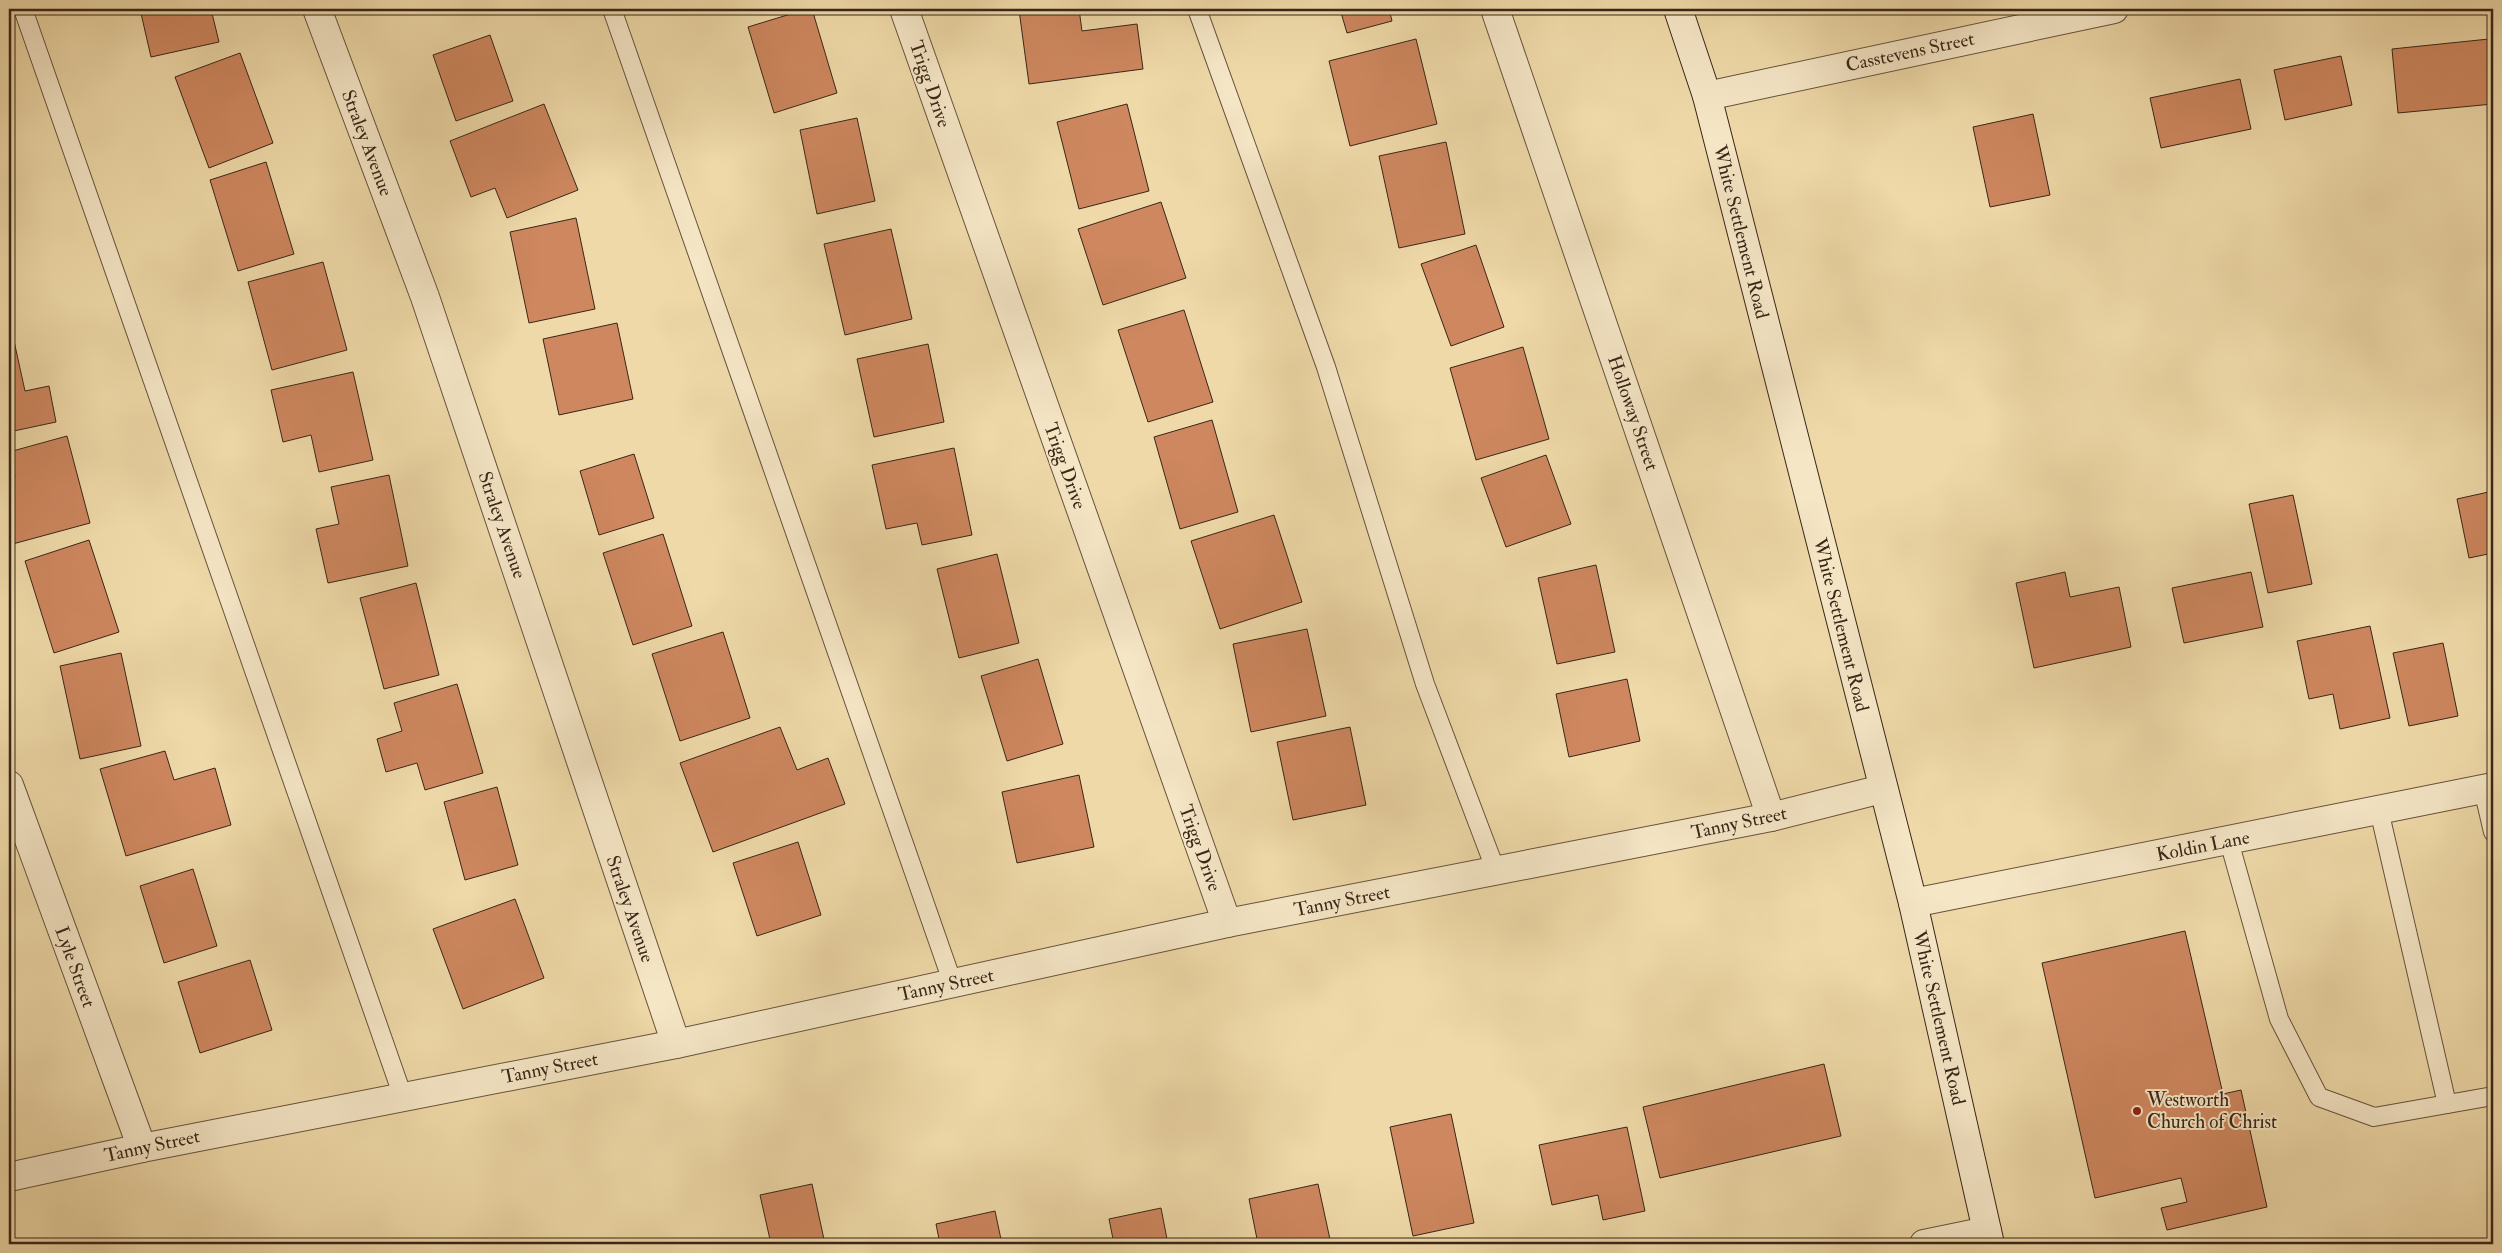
<svg xmlns="http://www.w3.org/2000/svg" width="2502" height="1253" font-family="'IM FELL Double Pica',serif">
  <style>
    .building { fill: #ce875f; stroke: #392618 }
    .lines { fill: none; stroke-linecap: round; stroke-linejoin: round }
    .service-casing { stroke: #66533c; stroke-width: 20 }
    .minor-casing { stroke: #66533c; stroke-width: 30 }
    .secondary-casing { stroke: #392618; stroke-width: 30 }
    .service { stroke: #f5e6c6; stroke-width: 18 }
    .minor { stroke: #f5e6c6; stroke-width: 28 }
    .secondary { stroke: #f5e6c6; stroke-width: 28 }
    .poi-dot { fill: #8f2418; stroke: #f5e6c6; stroke-width: 2 }
    .labels { text-anchor: middle; dominant-baseline: central; stroke-width: 4; stroke-linejoin: round; paint-order: stroke }
    .street-label { font-size: 19px; fill: #392618; stroke: #f5e6c6 }
    .poi-label { font-size: 19px; fill: #392618; stroke: #f5e6c6; text-anchor: start }
  </style>
  <rect width="100%" height="100%" fill="#efd9a8"/>
  <filter id="stains"><feTurbulence type="fractalNoise" baseFrequency=".004" numOctaves="4"/><feColorMatrix values="0 0 0 0 .2 0 0 0 0 .09 0 0 0 0 .02 0 0 0 .5 -.17"/></filter>
  <radialGradient id="worn" r=".72"><stop offset=".6" stop-color="#630" stop-opacity="0"/><stop offset="1" stop-color="#630" stop-opacity=".3"/></radialGradient>
  <g class="building">
    <polygon points="140,9 211,9 219,42 151,57"/>
    <polygon points="807,9 812,9 837,93 774,113 748,27"/>
    <polygon points="1028,9 1079,9 1082,31 1137,24 1143,69 1029,84 1019,10"/>
    <polygon points="1340,9 1389,9 1392,21 1347,33"/>
    <polygon points="490,35 513,101 456,121 433,55"/>
    <polygon points="1416,39 1437,124 1350,146 1329,61"/>
    <polygon points="2489,39 2493,104 2398,113 2392,49"/>
    <polygon points="240,53 273,143 209,168 175,77"/>
    <polygon points="2341,56 2352,105 2285,120 2274,70"/>
    <polygon points="2240,79 2251,129 2161,148 2150,98"/>
    <polygon points="544,104 578,190 507,218 495,188 471,197 450,141"/>
    <polygon points="1127,104 1149,191 1079,209 1057,122"/>
    <polygon points="2033,114 2050,195 1990,207 1973,127"/>
    <polygon points="857,118 875,201 817,214 800,130"/>
    <polygon points="1446,142 1465,234 1399,248 1379,156"/>
    <polygon points="266,162 294,254 238,271 210,180"/>
    <polygon points="1161,202 1186,278 1103,305 1078,229"/>
    <polygon points="576,218 595,309 529,323 510,232"/>
    <polygon points="891,229 912,319 845,335 824,244"/>
    <polygon points="1476,245 1504,327 1451,346 1421,264"/>
    <polygon points="323,262 347,350 272,370 248,282"/>
    <polygon points="1184,310 1213,402 1148,422 1118,330"/>
    <polygon points="617,323 633,399 559,415 543,339"/>
    <polygon points="14,341 25,391 49,386 56,422 9,432 9,342"/>
    <polygon points="928,344 944,422 874,437 857,359"/>
    <polygon points="1523,347 1549,439 1476,460 1450,368"/>
    <polygon points="353,372 373,460 319,472 311,435 283,442 271,390"/>
    <polygon points="1212,420 1238,512 1180,529 1154,437"/>
    <polygon points="67,436 90,523 9,545 9,477 15,476 9,452"/>
    <polygon points="954,448 972,535 922,545 917,523 886,529 872,465"/>
    <polygon points="634,454 654,518 599,535 580,471"/>
    <polygon points="1546,455 1571,524 1506,547 1481,478"/>
    <polygon points="389,475 408,566 328,583 316,529 339,524 331,487"/>
    <polygon points="2493,491 2493,553 2469,558 2457,499"/>
    <polygon points="2293,495 2312,584 2268,593 2249,504"/>
    <polygon points="1274,515 1302,602 1220,629 1191,541"/>
    <polygon points="663,534 692,626 633,645 603,553"/>
    <polygon points="89,540 119,632 54,653 25,561"/>
    <polygon points="997,554 1019,643 959,658 937,569"/>
    <polygon points="1596,565 1615,652 1557,664 1538,578"/>
    <polygon points="2065,572 2070,597 2119,587 2131,647 2034,668 2016,583"/>
    <polygon points="2251,572 2263,627 2184,643 2172,588"/>
    <polygon points="416,583 439,675 384,689 360,598"/>
    <polygon points="2370,626 2390,718 2340,729 2333,694 2309,699 2297,641"/>
    <polygon points="1307,629 1326,716 1251,732 1233,644"/>
    <polygon points="723,632 750,718 680,741 652,654"/>
    <polygon points="2443,643 2458,716 2409,726 2393,653"/>
    <polygon points="121,653 141,746 80,759 60,666"/>
    <polygon points="1038,659 1063,744 1007,761 981,676"/>
    <polygon points="1627,679 1640,741 1569,757 1556,694"/>
    <polygon points="457,684 483,773 425,790 417,763 386,772 377,739 402,731 394,703"/>
    <polygon points="780,727 797,770 828,758 845,804 713,852 680,763"/>
    <polygon points="1350,727 1366,805 1293,820 1277,742"/>
    <polygon points="165,751 174,780 215,768 231,825 126,856 100,769"/>
    <polygon points="1079,775 1094,847 1017,863 1002,792"/>
    <polygon points="497,787 518,865 465,880 444,802"/>
    <polygon points="798,842 821,915 757,936 733,863"/>
    <polygon points="193,869 217,946 164,963 140,886"/>
    <polygon points="515,899 544,978 463,1009 433,929"/>
    <polygon points="2185,931 2223,1094 2241,1090 2267,1207 2167,1230 2161,1208 2187,1202 2181,1178 2095,1198 2042,963"/>
    <polygon points="250,960 272,1030 200,1053 178,982"/>
    <polygon points="1824,1064 1841,1136 1660,1178 1643,1107"/>
    <polygon points="1451,1114 1474,1223 1413,1236 1390,1127"/>
    <polygon points="1627,1127 1645,1211 1603,1220 1598,1195 1552,1205 1539,1145"/>
    <polygon points="812,1184 825,1244 771,1244 760,1195"/>
    <polygon points="1318,1184 1331,1244 1258,1244 1249,1199"/>
    <polygon points="1161,1208 1168,1244 1114,1244 1109,1219"/>
    <polygon points="995,1211 1002,1244 940,1244 936,1224"/>
  </g>
  <g class="lines">
    <defs>
      <g id="service">
        <polyline points="23,9 403,1097"/>
        <polyline points="612,9 953,984"/>
        <polyline points="1197,9 1326,367 1425,684 1496,871"/>
        <polyline points="2483,789 2493,832"/>
        <polyline points="2379,810 2447,1104"/>
        <polyline points="2229,841 2279,1019 2319,1097 2374,1117 2493,1096"/>
      </g>
      <g id="minor">
        <polyline points="317,9 425,297 676,1044"/>
        <polyline points="904,9 1227,923"/>
        <polyline points="1495,9 1771,817"/>
        <polyline points="1707,96 2114,9"/>
        <polyline points="9,785 142,1148"/>
        <polyline points="1913,903 2493,787"/>
        <polyline points="9,1177 142,1148 676,1044 1227,923 1771,817 1882,789"/>
        <polyline points="1924,1244 1987,1231"/>
      </g>
      <polyline id="secondary" points="1678,9 1707,96 1913,903 1990,1244"/>
    </defs>
    <use href="#service" class="service-casing"/>
    <use href="#minor" class="minor-casing"/>
    <use href="#secondary" class="secondary-casing"/>
    <use href="#service" class="service"/>
    <use href="#minor" class="minor"/>
    <use href="#secondary" class="secondary"/>
  </g>
  <circle class="poi-dot" cx="2137" cy="1111" r="5"/>
  <g class="labels">
    <g class="street-label">
      <text transform="translate(1910 52) rotate(-12)">Casstevens Street</text>
      <text transform="translate(930 84) rotate(71)">Trigg Drive</text>
      <text transform="translate(367 143) rotate(69)">Straley Avenue</text>
      <text transform="translate(1741 232) rotate(76)">White Settlement Road</text>
      <text transform="translate(1633 413) rotate(71)">Holloway Street</text>
      <text transform="translate(1065 466) rotate(70)">Trigg Drive</text>
      <text transform="translate(502 525) rotate(71)">Straley Avenue</text>
      <text transform="translate(1841 625) rotate(76)">White Settlement Road</text>
      <text transform="translate(1739 823) rotate(-12)">Tanny Street</text>
      <text transform="translate(2203 846) rotate(-11)">Koldin Lane</text>
      <text transform="translate(1200 848) rotate(70)">Trigg Drive</text>
      <text transform="translate(1342 901) rotate(-11)">Tanny Street</text>
      <text transform="translate(630 909) rotate(71)">Straley Avenue</text>
      <text transform="translate(75 967) rotate(70)">Lyle Street</text>
      <text transform="translate(946 985) rotate(-12)">Tanny Street</text>
      <text transform="translate(1939 1018) rotate(77)">White Settlement Road</text>
      <text transform="translate(550 1068) rotate(-11)">Tanny Street</text>
      <text transform="translate(152 1146) rotate(-12)">Tanny Street</text>
    </g>
    <g class="poi-label">
      <text x="2147" y="1100">Westworth<tspan x="2147" dy="22">Church of Christ</tspan></text>
    </g>
  </g>
  <rect width="2502" height="1253" fill="none" stroke="#efd9a8" stroke-width="30"/>
  <rect x="10" y="10" width="2482" height="1233" fill="none" stroke="#392618" stroke-width="2.5"/>
  <rect x="15" y="15" width="2472" height="1223" fill="none" stroke="#392618"/>
  <rect width="100%" height="100%" filter="url(#stains)"/>
  <rect width="100%" height="100%" fill="url(#worn)"/>
</svg>
